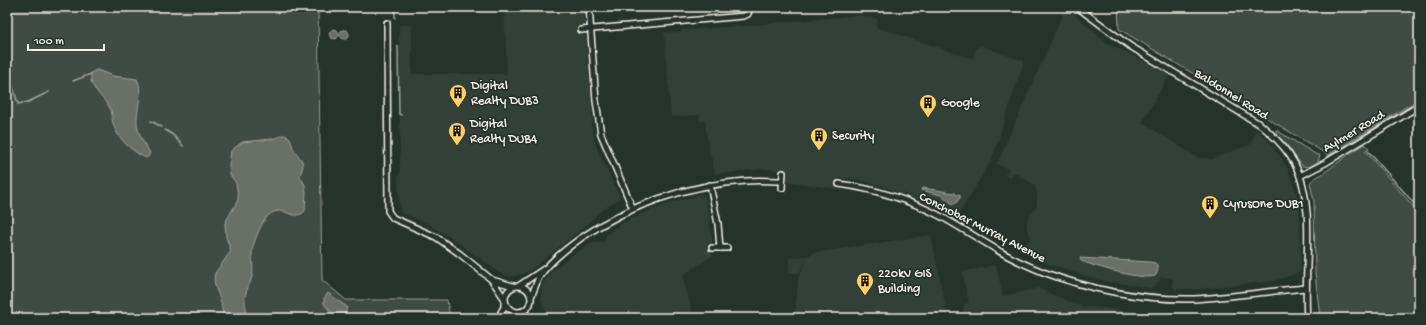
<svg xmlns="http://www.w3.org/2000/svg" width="1426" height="325" font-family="'Gochi Hand',sans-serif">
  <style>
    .built { fill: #333f39 }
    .green { fill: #414b45; stroke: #9a9e96 }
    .water { fill: #676f68; stroke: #9fa39b }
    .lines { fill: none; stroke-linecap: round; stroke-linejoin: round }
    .stream { stroke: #9fa39b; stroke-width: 1.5 }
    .minor-casing { stroke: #f4f1e8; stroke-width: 8 }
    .minor { stroke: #26332d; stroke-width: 5 }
    .labels { text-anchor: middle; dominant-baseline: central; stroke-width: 3.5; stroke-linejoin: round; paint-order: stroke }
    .poi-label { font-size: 13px; fill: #f4f1e8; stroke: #26332d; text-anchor: start }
    .street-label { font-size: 13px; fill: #f4f1e8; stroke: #26332d }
  </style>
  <rect width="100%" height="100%" fill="#26332d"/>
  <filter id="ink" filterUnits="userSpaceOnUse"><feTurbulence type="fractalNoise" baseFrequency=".025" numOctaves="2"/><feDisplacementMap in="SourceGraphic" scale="8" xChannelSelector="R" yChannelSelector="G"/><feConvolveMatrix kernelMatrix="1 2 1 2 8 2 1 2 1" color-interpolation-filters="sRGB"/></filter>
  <g filter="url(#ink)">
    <g class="built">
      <polygon points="504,7 583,7 593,123 591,125 594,136 594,141 620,198 598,213 583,228 528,272 510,277 500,273 453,239 426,223 400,212 398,175 400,175 399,25 412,25 412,74 507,74"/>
      <polygon points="1066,7 1107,43 1170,74 1142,122 1198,158 1212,159 1251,144 1256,129 1266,138 1280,156 1287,167 1298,197 1300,216 1301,257 1300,272 1290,276 1274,281 1198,289 1176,289 1173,287 1173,278 1161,277 1160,281 1151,288 1105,281 1085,276 1037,260 1031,254 1023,250 1031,237 1027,230 1027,220 1037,206 1037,191 1034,185 1014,172 1009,178 1005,175 1009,169 997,164"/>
      <polygon points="860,15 878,19 876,27 973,59 977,48 981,46 1024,61 992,159 957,217 927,202 881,186 856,179 840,178 838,189 785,181 786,170 763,169 715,174 707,139 705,121 700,121 699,115 671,117 664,32 678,33 682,32 682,30 741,26"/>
      <polygon points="699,195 699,197 704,196 706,201 710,222 710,231 712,235 712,256 683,275 684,282 694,318 544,318 545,317 542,313 546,311 542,304 541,295 542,285 552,271 572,255 594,242 604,242 606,235 621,224 635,217 636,218 639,216 639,215 670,203"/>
      <polygon points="931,235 948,318 828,318 826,310 795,316 798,279 807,258 799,273 789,273 790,258 808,256 813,253"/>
      <polygon points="996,265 1003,296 1038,288 1076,305 1193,318 962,318 964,304 969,303 962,272"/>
    </g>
    <g class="green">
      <polygon points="7,7 318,7 322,280 346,300 447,300 450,318 7,318"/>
      <polygon points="1118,7 1419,7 1419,99 1328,155 1119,29"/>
      <polygon points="1276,130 1317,155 1320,155 1318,162 1309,167 1302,166 1286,144 1276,134"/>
      <path d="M1365,144L1369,148L1365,151L1419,213V305L1415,318H1320L1315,273L1314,201L1310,183C1314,177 1320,176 1325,172C1339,162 1351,152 1365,144Z"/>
    </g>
    <g class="water">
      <path d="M333,29L337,30L339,34L342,30H347L349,34C349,38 347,40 343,39L339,35L336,39L331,38L329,34L331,31Z"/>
      <path d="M97,70L113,76L137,79C144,92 136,109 137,124C138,134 145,145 150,153L148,157L146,158C133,152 116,138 113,123C111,118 113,113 110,108C104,97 86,86 92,72Z"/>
      <path d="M283,135H285L290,138L293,148L302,161L303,166L300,176L305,185L306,191L305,211C292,224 282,200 266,218C261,224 252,245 252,252C252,260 254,269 252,277C250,284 246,290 245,297C244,307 249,309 244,318H226C222,313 222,309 221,302C218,292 212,284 215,273L231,251L226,237L225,223L238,200V195L236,183L230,175L229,165L231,151L242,142L272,139Z"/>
      <polygon points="923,188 955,193 957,195 959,194 960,195 960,198 955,204 953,204 941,195 921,190 921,189"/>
      <path d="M1080,258L1150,262L1155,263L1158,266C1158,269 1158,272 1156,275C1149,283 1091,265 1081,261Z"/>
      <polygon points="328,293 347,307 344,318 336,318 324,304 324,298"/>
    </g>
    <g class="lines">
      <g class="stream">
        <polyline points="395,18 395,7"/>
        <polyline points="398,46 399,114 401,115"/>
        <polyline points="7,58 9,65 10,77 18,104 28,102 49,92"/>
        <polyline points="73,81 91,74"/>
        <polyline points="151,121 162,127"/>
        <polyline points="165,130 173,135 183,146"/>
        <polyline points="1367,150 1419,209"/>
        <polyline points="1326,158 1419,101"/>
        <polyline points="1418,318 1419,313"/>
      </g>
      <defs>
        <g id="minor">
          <polyline points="589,7 596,101 601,134 633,209"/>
          <path d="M1077,7L1130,46L1261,125C1274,136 1287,149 1295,164C1317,207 1303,270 1307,318"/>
          <polyline points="387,23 388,211 393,218 436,237 460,254 492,280 504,298"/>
          <polyline points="581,30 744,16 748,14 750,7"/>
          <polyline points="1300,176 1325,163 1419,106"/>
          <path d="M839,184C875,189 910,200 942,217C960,227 977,238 994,248C1010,258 1026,265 1043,272C1091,290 1143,300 1194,299C1232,297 1269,291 1306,288"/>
          <polyline points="710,185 718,224 720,248"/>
          <polyline points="782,188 783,173"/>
          <polyline points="712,248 727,248"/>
          <polyline points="492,280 513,286"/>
          <polyline points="520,285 544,269"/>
          <circle cx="518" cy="299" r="13"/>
          <path d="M531,297C534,290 536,284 539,277C550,261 566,249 581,238C629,205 687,185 746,181C758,180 770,181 782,181"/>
          <polyline points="498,318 504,307 504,303"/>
          <polyline points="509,318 519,313"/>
        </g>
      </defs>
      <use href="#minor" class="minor-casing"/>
      <use href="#minor" class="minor"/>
    </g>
  </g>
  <defs>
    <symbol id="building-pin" viewBox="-11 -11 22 30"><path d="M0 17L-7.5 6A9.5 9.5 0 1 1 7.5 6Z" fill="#ffd166" stroke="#26332d"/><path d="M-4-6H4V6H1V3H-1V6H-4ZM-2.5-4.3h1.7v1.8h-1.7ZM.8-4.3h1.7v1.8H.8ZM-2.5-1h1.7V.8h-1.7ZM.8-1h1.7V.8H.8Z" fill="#111"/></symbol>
  </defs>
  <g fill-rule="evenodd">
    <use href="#building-pin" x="448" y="83" width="20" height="27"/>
    <use href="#building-pin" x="918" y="93" width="20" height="27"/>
    <use href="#building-pin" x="447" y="121" width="20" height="27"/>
    <use href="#building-pin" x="809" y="126" width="20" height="27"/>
    <use href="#building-pin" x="1200" y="194" width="20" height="27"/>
    <use href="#building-pin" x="855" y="271" width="20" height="27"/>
  </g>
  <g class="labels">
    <g class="poi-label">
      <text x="471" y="86">Digital<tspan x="471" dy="15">Realty DUB3</tspan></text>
      <text x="941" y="103">Google</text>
      <text x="470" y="124">Digital<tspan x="470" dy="15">Realty DUB4</tspan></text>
      <text x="832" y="136">Security</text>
      <text x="1223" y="204">CyrusOne DUB1</text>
      <text x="878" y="274">220kV GIS<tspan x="878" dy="15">Building</tspan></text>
    </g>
    <g class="street-label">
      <text transform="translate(1231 95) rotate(32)">Baldonnel Road</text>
      <text transform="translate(1354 132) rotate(-31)">Aylmer Road</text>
      <text transform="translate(982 228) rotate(27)">Conchobar Murray Avenue</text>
    </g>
  </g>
  <rect width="1426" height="325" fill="none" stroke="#26332d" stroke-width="24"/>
  <rect x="12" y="12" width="1402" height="301" fill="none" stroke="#f4f1e8" stroke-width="1.5" filter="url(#ink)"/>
  <path d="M28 44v6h76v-6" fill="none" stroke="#f4f1e8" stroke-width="2"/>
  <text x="34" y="44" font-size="12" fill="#f4f1e8" stroke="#26332d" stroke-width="3" paint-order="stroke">100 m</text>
</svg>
